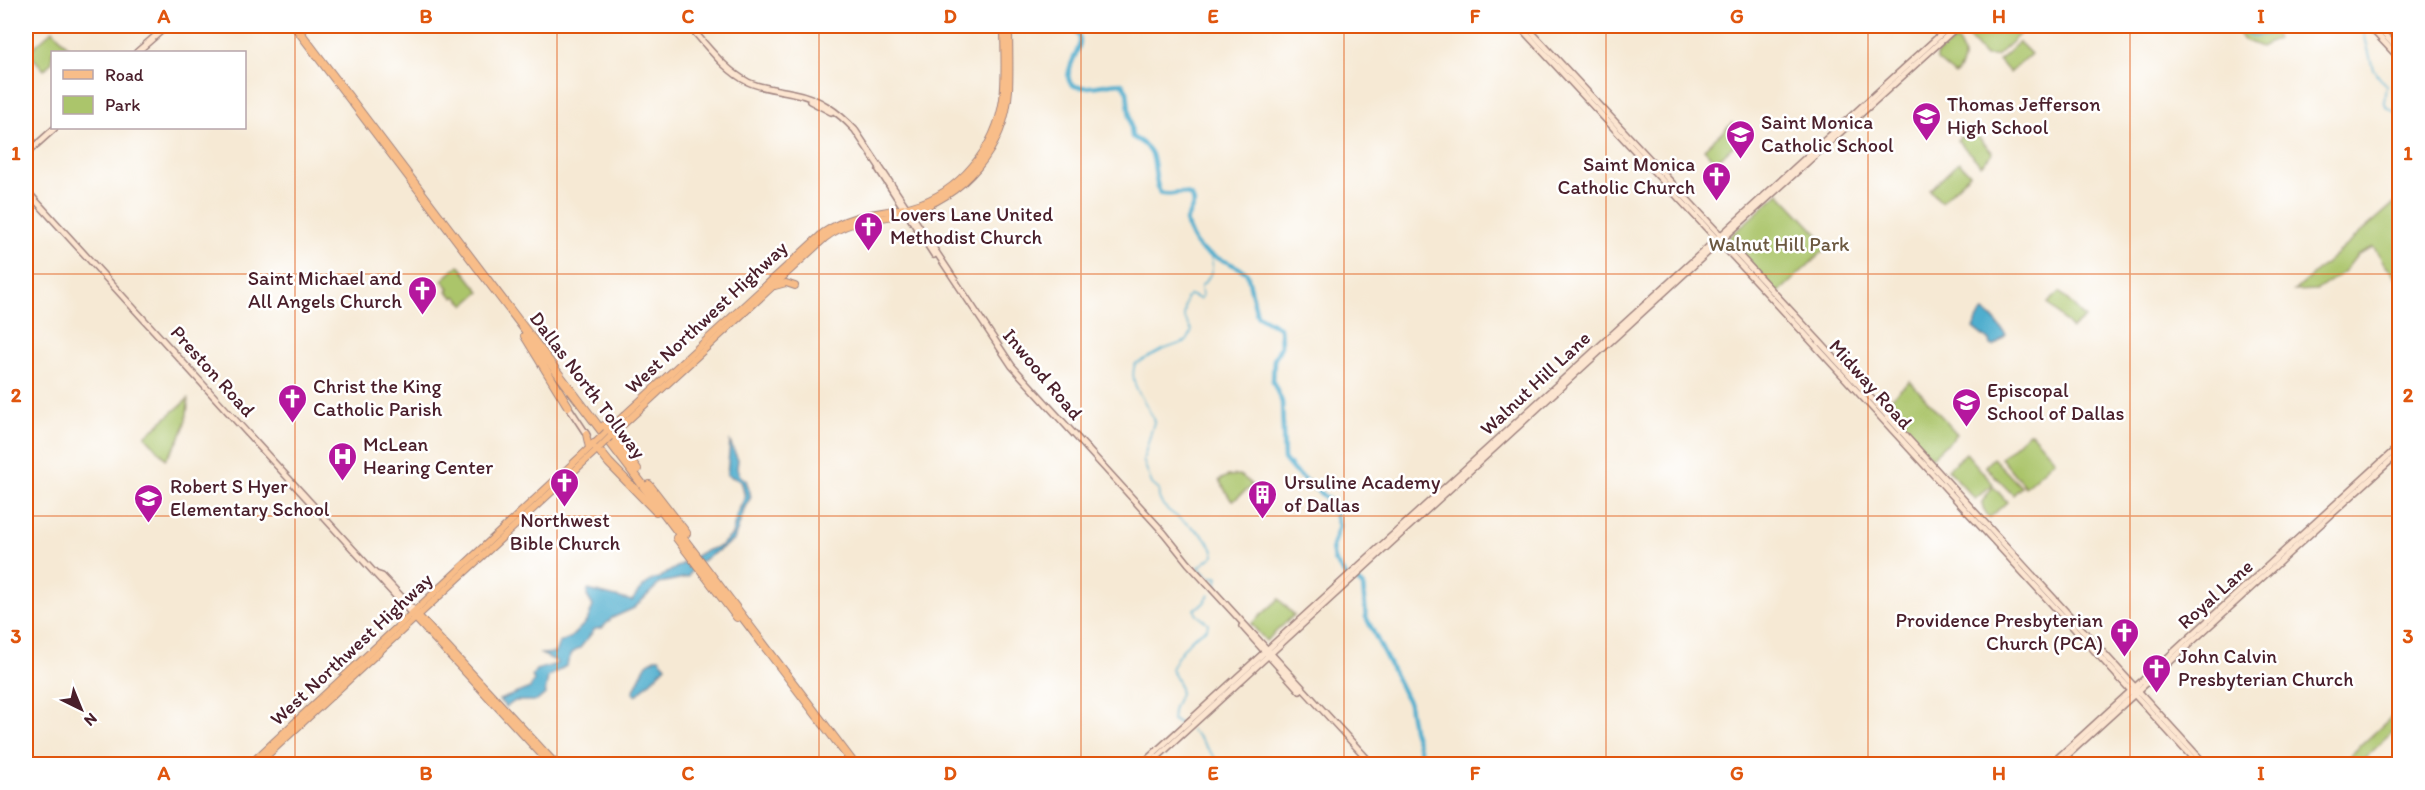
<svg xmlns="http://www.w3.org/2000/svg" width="2425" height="790" font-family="Itim,sans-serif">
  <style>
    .green { fill: #abc56b; stroke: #7a724b; stroke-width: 1.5 }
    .water { fill: #50aece; stroke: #4d667c; stroke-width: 1.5 }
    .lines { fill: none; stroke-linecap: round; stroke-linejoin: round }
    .stream { stroke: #50aece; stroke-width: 1.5 }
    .river { stroke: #50aece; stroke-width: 4.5 }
    .secondary-casing { stroke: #a08480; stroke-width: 8 }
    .primary-casing { stroke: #a08480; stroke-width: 8 }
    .highway-casing { stroke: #a08480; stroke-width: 10 }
    .secondary { stroke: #fce5d0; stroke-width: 5 }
    .primary { stroke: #f8bd89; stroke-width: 6 }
    .highway { stroke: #f8bd89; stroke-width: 8 }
    .primary-bridge-casing { stroke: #a08480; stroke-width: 8; stroke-linecap: butt }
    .primary-bridge { stroke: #f8bd89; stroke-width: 6 }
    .grid { fill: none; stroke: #e0560e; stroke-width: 1.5; stroke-opacity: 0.55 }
    .labels { text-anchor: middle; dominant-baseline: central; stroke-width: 5; stroke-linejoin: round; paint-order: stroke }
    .poi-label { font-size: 20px; fill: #4a1f2b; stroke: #fff; text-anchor: start }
    .park-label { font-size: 20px; fill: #6c5941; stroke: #fff }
    .street-label { font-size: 20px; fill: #4a1f2b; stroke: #fff }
    .neatline { fill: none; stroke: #e0560e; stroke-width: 2 }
    .grid-label { font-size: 20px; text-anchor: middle; font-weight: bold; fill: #e0560e }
  </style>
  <rect width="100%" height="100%" fill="#fff"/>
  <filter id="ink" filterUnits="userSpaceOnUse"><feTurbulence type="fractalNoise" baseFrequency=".0167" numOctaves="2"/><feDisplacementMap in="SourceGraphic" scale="12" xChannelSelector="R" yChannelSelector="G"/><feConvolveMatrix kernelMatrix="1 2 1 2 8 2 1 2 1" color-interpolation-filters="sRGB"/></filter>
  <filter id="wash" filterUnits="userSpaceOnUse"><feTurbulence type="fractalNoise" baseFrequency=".008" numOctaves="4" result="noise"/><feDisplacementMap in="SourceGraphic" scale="24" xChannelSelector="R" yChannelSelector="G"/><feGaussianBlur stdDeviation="1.35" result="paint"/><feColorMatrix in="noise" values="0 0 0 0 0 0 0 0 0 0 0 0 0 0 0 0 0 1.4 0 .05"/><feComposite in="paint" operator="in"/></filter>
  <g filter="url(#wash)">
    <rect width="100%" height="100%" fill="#f6e9d4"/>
    <g class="green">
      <polygon points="1973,26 2012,26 2019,35 1996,56 1985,56 1966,35"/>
      <path d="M2231,26H2241C2253,39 2259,33 2274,32L2277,39L2261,47L2244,40Z"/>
      <polygon points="53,30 68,47 63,52 52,52 52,62 44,70 28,52"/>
      <path d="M1956,40C1966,52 1965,64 1955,75L1937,60V54Z"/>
      <polygon points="2019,42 2031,54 2010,73 1999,60"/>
      <polygon points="1732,123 1744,136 1716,162 1704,149"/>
      <polygon points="1970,128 1993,153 1981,165 1957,140"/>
      <polygon points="1959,162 1970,174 1941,202 1930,190"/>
      <polygon points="1779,193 1829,246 1777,294 1728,238"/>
      <path d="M2399,199V276L2395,277C2392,270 2389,270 2385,265C2381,259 2379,253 2373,247L2358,254L2344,272L2317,290L2294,291Z"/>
      <polygon points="459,265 480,292 465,305 456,296 454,298 447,291 449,288 442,280"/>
      <polygon points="2060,292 2085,318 2072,329 2048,303"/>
      <polygon points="1910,381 1957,434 1931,458 1883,405"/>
      <path d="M188,399C188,423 181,440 166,459L145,436Z"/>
      <polygon points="2028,433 2031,433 2055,460 2025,487 2001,458"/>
      <polygon points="1966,453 1993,484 1975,499 1948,469"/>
      <polygon points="1993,458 2021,487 2013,495 1985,466"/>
      <polygon points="1239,475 1247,480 1252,486 1234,500 1231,500 1219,480 1228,476"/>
      <polygon points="1993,486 2007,502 1989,518 1983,508 1982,502"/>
      <polygon points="1279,599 1294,615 1266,641 1251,624"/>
      <polygon points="2399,710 2399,726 2359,764 2341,764"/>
    </g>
    <g class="water">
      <path d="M1984,311C1995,318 1999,326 2006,335L1994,346L1990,345L1989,341L1973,328L1981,313Z"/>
      <path d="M730,442L738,460L737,468L740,476L746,480L751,497L745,507L734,540L693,567L688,577L660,583L634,608L612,618L602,628L595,629L580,648L572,653L566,666L548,677L545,694L537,701H515L506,707L499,700L530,688L534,680L532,676L536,670L557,664L556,661L541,654L555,653L559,643L570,638L587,621L593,606L587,596L588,590L632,601C637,592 649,579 659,578L702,552L720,546L732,535L737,514L745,497L741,481L727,475Z"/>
      <path d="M655,658H659L666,666L636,696L633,693C634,690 645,666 647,664C649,662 653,661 655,658Z"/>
    </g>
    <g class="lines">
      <g class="stream">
        <path d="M2236,26C2247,39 2256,38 2272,33"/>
        <path d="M2364,26L2363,29L2373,69L2386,86C2383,105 2382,106 2400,116"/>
        <polyline points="2280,30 2286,26"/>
        <path d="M1210,256C1216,267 1210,278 1201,286L1202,297L1200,299L1190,295L1186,298L1184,317L1192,331L1187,341L1162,350L1135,364C1127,387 1149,402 1154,422L1143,460L1152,484L1159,490C1153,516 1208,523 1214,555L1199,567C1204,575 1208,578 1218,577L1215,590"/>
        <path d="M1181,724L1173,720C1170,705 1183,697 1180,687C1179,681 1174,675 1171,669C1177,655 1192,635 1207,629L1208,623L1197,615L1194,609L1203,604L1209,595"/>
        <polyline points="1191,731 1197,735 1220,764"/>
      </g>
      <g class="river">
        <path d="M1071,26C1076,31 1080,34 1080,42C1079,53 1055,83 1079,87C1089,89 1109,83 1122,83L1127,91L1132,137C1164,153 1149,166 1160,193C1171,198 1181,188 1192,197L1194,203L1186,221C1197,264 1217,251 1247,273L1257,315L1280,328L1281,346L1274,360L1273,382L1282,402L1284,459L1294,471L1331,502L1339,526L1332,547L1334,560L1346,576"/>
        <polyline points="1356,580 1363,586 1366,617 1409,704 1413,729 1424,764"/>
      </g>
    </g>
  </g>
  <g filter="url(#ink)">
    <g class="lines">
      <defs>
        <g id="secondary">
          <path d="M689,26C707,45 724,70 748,82C763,89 778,89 793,93C819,98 837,111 855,130L1012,366L1164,533L1188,563L1372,764"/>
          <polyline points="1519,26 1801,330 2198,764"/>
          <polyline points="1526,26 1818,340 2205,764"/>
          <polyline points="2369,26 2400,59"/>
          <polyline points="2376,26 2400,51"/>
          <polyline points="137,52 167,26"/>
          <polyline points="810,101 831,112"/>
          <polyline points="26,154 55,128"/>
          <polyline points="879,170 934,255"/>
          <polyline points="26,190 412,614"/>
          <polyline points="568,406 587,435"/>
          <polyline points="376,574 382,576 415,611"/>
          <polyline points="1242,626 1300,691"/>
          <polyline points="1142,764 1950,26"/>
          <polyline points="1150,764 1717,244 1958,26"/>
          <polyline points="2051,764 2400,445"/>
          <polyline points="2058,764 2400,452"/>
        </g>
        <g id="primary">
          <polyline points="775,286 786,283 795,286"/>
          <path d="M606,432L824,232C856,211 878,215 912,206C959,193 996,148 1003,99C1006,75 1004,50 1004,26"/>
          <polyline points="586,434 589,448"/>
          <path d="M610,437L825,238C852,218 876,221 907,213C964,197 1005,149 1009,90C1010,69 1009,47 1009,26"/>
          <polyline points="416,613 556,764"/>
          <polyline points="414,617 550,764"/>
          <polyline points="250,764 596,442"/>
          <polyline points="258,764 599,448"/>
        </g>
        <g id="highway">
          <polyline points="295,26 854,764"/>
          <polyline points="525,336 568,406"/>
          <polyline points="604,426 637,469"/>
          <polyline points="594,444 609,463 656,511"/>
          <polyline points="649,485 686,533"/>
          <polyline points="677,538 737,617"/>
        </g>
      </defs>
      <use href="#secondary" class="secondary-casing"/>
      <use href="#primary" class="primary-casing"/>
      <use href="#highway" class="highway-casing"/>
      <use href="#secondary" class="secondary"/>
      <use href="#primary" class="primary"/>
      <use href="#highway" class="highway"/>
      <defs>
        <g id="primary-bridge">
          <polyline points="596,442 606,432"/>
          <polyline points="599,448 610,437"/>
        </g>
      </defs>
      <use href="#primary-bridge" class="primary-bridge-casing"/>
      <use href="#primary-bridge" class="primary-bridge"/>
    </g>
  </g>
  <path class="grid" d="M295,26V764M557,26V764M819,26V764M1081,26V764M1344,26V764M1606,26V764M1868,26V764M2130,26V764M26,274H2400M26,516H2400"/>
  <defs>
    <symbol id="school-pin" viewBox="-11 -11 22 30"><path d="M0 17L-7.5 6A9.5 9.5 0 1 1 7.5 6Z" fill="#b5179e" stroke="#fff"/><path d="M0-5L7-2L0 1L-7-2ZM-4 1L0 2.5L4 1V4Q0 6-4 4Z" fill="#fff"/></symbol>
    <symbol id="church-pin" viewBox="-11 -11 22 30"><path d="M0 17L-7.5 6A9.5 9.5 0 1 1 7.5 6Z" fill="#b5179e" stroke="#fff"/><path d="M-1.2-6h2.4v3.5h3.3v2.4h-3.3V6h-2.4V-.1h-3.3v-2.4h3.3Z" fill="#fff"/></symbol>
    <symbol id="hospital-pin" viewBox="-11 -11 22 30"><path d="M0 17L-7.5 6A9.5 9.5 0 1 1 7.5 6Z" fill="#b5179e" stroke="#fff"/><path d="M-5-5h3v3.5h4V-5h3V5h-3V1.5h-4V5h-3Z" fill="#fff"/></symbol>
    <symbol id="building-pin" viewBox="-11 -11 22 30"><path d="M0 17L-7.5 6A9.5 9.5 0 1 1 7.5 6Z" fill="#b5179e" stroke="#fff"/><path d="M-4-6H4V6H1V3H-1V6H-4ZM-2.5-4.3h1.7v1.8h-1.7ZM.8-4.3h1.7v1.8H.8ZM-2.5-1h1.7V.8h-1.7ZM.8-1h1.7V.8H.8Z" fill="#fff"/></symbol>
  </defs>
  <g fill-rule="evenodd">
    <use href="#school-pin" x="1910" y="100" width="33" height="45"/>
    <use href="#school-pin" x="1724" y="118" width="33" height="45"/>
    <use href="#church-pin" x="1700" y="160" width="33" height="45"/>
    <use href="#church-pin" x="852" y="210" width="33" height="45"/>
    <use href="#church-pin" x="406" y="274" width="33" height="45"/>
    <use href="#church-pin" x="276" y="382" width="33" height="45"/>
    <use href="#school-pin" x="1950" y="386" width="33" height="45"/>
    <use href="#hospital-pin" x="326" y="440" width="33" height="45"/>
    <use href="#church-pin" x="548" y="466" width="33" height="45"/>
    <use href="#building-pin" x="1246" y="478" width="33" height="45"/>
    <use href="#school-pin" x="132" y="482" width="33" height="45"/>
    <use href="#church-pin" x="2108" y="616" width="33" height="45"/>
    <use href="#church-pin" x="2140" y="652" width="33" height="45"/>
  </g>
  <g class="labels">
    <g class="poi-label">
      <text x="1947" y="104">Thomas Jefferson<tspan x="1947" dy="23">High School</tspan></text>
      <text x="1761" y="122">Saint Monica<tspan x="1761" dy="23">Catholic School</tspan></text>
      <text x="1695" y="164" text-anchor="end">Saint Monica<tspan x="1695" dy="23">Catholic Church</tspan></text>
      <text x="890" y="214">Lovers Lane United<tspan x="890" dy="23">Methodist Church</tspan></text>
      <text x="402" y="278" text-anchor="end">Saint Michael and<tspan x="402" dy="23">All Angels Church</tspan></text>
      <text x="313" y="386">Christ the King<tspan x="313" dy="23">Catholic Parish</tspan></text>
      <text x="1987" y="390">Episcopal<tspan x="1987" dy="23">School of Dallas</tspan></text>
      <text x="363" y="444">McLean<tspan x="363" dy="23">Hearing Center</tspan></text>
      <text x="1284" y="482">Ursuline Academy<tspan x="1284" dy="23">of Dallas</tspan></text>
      <text x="170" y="486">Robert S Hyer<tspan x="170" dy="23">Elementary School</tspan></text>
      <text x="565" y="520" text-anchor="middle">Northwest<tspan x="565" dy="23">Bible Church</tspan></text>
      <text x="2103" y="620" text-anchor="end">Providence Presbyterian<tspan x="2103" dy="23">Church (PCA)</tspan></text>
      <text x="2178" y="656">John Calvin<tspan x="2178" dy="23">Presbyterian Church</tspan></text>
    </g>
    <g class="park-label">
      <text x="1779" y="244">Walnut Hill Park</text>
    </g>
    <g class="street-label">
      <text transform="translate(706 317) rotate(-43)">West Northwest Highway</text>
      <text transform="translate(213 371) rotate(48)">Preston Road</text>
      <text transform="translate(1043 374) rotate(50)">Inwood Road</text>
      <text transform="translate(1535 383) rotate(-43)">Walnut Hill Lane</text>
      <text transform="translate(1871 384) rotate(48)">Midway Road</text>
      <text transform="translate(588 385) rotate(53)">Dallas North Tollway</text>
      <text transform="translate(2215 594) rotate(-42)">Royal Lane</text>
      <text transform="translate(351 649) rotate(-43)">West Northwest Highway</text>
    </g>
  </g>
  <rect width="2425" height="790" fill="none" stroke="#fff" stroke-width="66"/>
  <rect x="51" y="51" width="195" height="78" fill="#ffffff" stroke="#b7a5aa" stroke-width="1.5"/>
  <rect x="63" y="70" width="30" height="9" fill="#f8bd89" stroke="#b7a5aa" stroke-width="1.5"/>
  <text x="105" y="81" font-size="18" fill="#4a1f2b">Road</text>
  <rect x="63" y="96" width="30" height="18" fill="#abc56b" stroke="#b7a5aa" stroke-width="1.5"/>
  <text x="105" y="111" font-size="18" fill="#4a1f2b">Park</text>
  <g transform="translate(81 709) rotate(137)" stroke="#ffffff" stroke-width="4.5" paint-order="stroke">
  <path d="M0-4.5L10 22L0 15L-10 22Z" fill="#4a1f2b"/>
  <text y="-9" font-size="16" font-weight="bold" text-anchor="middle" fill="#4a1f2b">N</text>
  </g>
  <rect x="33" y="33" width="2359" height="724" class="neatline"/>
  <g class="grid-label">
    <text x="164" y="23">A</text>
    <text x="426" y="23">B</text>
    <text x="688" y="23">C</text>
    <text x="950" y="23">D</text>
    <text x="1213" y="23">E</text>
    <text x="1475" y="23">F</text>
    <text x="1737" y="23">G</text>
    <text x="1999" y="23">H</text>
    <text x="2261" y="23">I</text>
    <text x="16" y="160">1</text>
    <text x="2408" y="160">1</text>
    <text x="16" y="402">2</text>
    <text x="2408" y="402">2</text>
    <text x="16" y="643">3</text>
    <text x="2408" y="643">3</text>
    <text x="164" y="780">A</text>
    <text x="426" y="780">B</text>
    <text x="688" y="780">C</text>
    <text x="950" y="780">D</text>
    <text x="1213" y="780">E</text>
    <text x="1475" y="780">F</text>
    <text x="1737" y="780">G</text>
    <text x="1999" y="780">H</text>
    <text x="2261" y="780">I</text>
  </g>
</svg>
